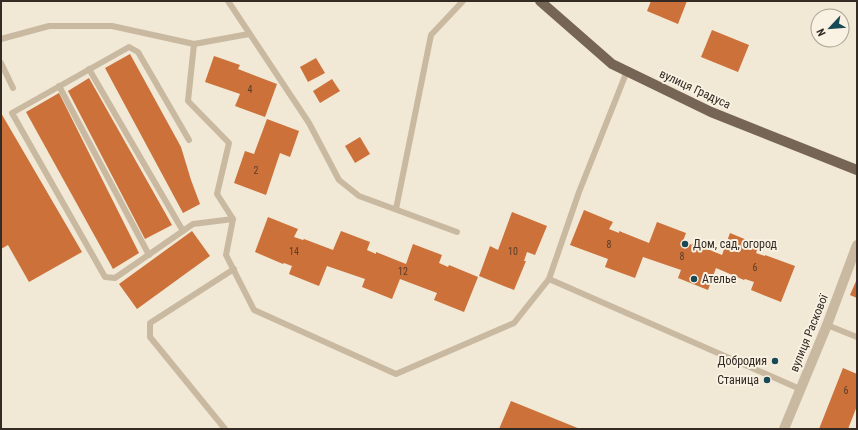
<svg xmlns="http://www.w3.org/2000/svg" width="858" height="430" font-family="'Roboto Condensed',sans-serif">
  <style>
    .building { fill: #cb7139 }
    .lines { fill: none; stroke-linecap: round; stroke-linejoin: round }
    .service { stroke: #c9b9a1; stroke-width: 6 }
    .minor { stroke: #c9b9a1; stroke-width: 10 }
    .primary { stroke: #766454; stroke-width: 10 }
    .poi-dot { fill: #184956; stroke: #f9f1e1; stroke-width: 1.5 }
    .labels { text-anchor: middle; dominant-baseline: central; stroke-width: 4; stroke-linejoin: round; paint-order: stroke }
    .number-label { font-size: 10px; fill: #593c29 }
    .street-label { font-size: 12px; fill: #332b24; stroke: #f9f1e1 }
    .poi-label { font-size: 12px; fill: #332b24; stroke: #f9f1e1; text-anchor: start }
  </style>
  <rect width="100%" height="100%" fill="#f1e8d5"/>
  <g class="building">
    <polygon points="651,1 687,1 678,24 647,11"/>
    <polygon points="712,30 749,45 738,72 701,57"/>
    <polygon points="130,54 181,147 191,180 200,204 183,213 105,68"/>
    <polygon points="214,56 240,65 238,69 277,84 265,117 235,106 240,94 205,82"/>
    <polygon points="316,58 325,73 308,82 300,67"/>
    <polygon points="89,78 172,225 145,239 68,91"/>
    <polygon points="332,79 340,91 320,103 313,91"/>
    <polygon points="59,93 139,253 113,269 26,112"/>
    <polygon points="1,113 82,252 29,282 8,245 1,249"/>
    <polygon points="267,119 299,131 290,157 280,153 266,195 234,183 245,151 254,154"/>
    <polygon points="360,137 370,154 355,163 345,146"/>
    <polygon points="584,210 613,222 609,229 619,233 619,231 649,243 657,222 686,233 683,241 692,245 693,243 722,255 730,233 759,245 756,253 765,256 765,255 795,266 781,302 751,290 754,282 745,279 744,280 716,268 708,290 678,278 681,270 643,257 635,278 605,267 608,259 570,245"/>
    <polygon points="512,212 547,226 535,255 527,252 524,261 526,261 514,290 479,276 490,246 498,250"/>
    <polygon points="268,217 298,229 294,237 303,240 304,239 333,250 341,231 370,242 367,250 376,254 376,252 406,264 413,244 442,255 439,263 448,267 449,265 478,277 464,312 434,300 437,293 400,279 392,299 362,287 365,279 327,266 319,286 289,274 292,266 284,263 283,264 255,252"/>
    <polygon points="192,231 210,256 137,309 119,284"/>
    <polygon points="857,279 857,298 850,295"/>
    <polygon points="843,368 857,374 857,406 848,429 819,429"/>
    <polygon points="511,401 580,429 499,429"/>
  </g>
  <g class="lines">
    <g class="service">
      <polyline points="228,1 309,123 339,180 359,196 457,232"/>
      <polyline points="1,39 49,26 112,26 194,44 249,34"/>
      <polyline points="194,44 188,101 229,143 217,194 233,219 226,255 254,310 396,374 514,323 549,279 579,192 627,71"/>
      <polyline points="1,63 13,88"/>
      <polyline points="89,69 183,231"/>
      <polyline points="59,86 149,255"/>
      <polyline points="189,140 138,52 129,47 12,113 105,277 115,278 193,224 233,219"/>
      <polyline points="396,209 431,35 463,1"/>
      <polyline points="549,279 800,389"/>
      <polyline points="827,325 857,337"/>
      <polyline points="225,429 150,337 150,323 234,269"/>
    </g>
    <polyline class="minor" points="784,429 827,325 857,245"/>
    <polyline class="primary" points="540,1 612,64 711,112 857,170"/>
  </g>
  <g class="poi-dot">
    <circle cx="685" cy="244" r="4"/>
    <circle cx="694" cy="279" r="4"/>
    <circle cx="775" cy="361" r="4"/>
    <circle cx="767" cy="380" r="4"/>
  </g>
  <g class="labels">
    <g class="number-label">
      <text x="250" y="89">4</text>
      <text x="256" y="170">2</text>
      <text x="609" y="244">8</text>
      <text x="294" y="251">14</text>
      <text x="513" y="251">10</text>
      <text x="682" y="256">8</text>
      <text x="755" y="267">6</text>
      <text x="403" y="271">12</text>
      <text x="846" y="390">6</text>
    </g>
    <g class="street-label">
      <text transform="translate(695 89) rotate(25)">вулиця Градуса</text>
      <text transform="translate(809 333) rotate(-68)">вулиця Раскової</text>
    </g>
    <g class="poi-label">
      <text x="693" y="244">Дом, сад, огород</text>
      <text x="702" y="279">Ателье</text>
      <text x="767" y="361" text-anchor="end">Добродия</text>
      <text x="759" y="380" text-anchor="end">Станица</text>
    </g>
  </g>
  <rect width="858" height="430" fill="none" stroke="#332b24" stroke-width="4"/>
  <g transform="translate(830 28) rotate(244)"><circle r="19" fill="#f9f1e1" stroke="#aaa295"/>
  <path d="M0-3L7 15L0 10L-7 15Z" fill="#184956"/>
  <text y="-6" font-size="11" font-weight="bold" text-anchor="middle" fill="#332b24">N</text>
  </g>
</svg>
